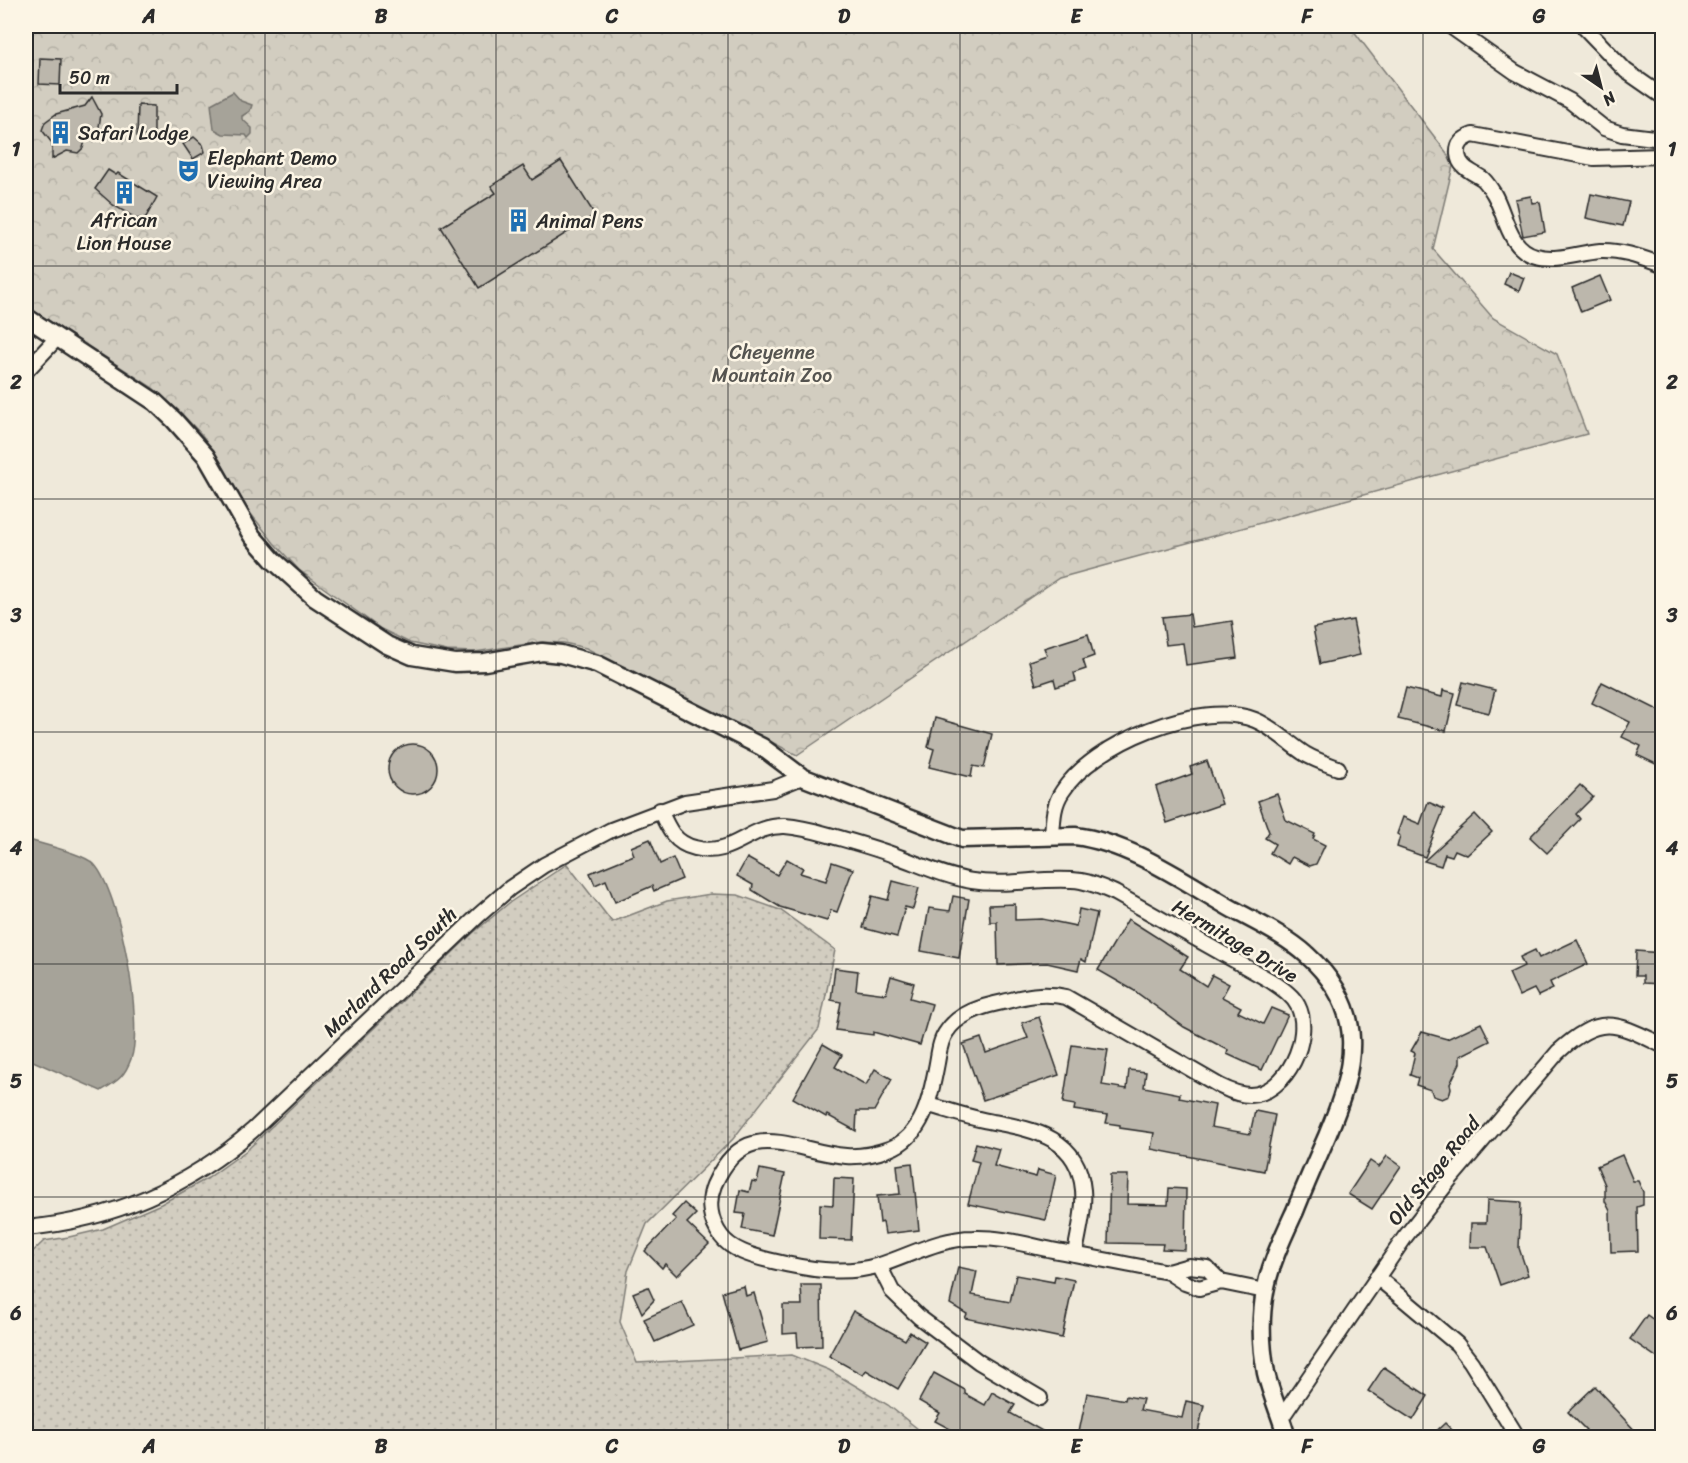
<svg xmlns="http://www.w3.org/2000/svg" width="1688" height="1463" font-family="Sriracha,sans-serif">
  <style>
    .grass { fill: url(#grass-dots); stroke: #7e7c76; stroke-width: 1.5 }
    .forest { fill: url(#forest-crowns); stroke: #7e7c76; stroke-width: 1.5 }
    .water { fill: #a6a399; stroke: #75736d; stroke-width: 1.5 }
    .building { fill: #bcb7ac; stroke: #2b2b2b; stroke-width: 1.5 }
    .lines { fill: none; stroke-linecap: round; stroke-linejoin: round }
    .minor-casing { stroke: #2b2b2b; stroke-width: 18 }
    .tertiary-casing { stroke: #2b2b2b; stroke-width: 21 }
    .minor { stroke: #fcf5e5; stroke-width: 14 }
    .tertiary { stroke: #fcf5e5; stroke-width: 16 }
    .grid { fill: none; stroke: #2b2b2b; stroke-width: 1.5; stroke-opacity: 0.55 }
    .labels { text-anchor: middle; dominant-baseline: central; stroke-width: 5; stroke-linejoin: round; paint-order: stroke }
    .poi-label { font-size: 20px; fill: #2b2b2b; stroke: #fcf5e5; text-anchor: start }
    .park-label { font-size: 20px; fill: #555450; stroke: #fcf5e5 }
    .street-label { font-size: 20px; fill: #2b2b2b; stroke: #fcf5e5 }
    .neatline { fill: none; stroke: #2b2b2b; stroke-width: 2 }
    .grid-label { font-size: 20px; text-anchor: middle; font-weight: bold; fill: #2b2b2b }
  </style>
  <defs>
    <pattern id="grass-dots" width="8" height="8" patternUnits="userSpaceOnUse" patternTransform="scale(1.5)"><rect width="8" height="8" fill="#d2cdc0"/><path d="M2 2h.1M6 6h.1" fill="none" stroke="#b4b0a5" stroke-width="1.8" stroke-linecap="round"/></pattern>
    <pattern id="forest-crowns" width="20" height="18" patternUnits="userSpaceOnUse" patternTransform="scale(1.5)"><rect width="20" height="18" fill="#d2cdc0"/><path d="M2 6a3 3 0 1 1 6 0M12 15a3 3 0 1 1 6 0" fill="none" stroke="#b4b0a5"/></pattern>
  </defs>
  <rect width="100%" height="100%" fill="#efe9da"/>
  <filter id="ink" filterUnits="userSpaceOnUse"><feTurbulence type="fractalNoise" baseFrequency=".0167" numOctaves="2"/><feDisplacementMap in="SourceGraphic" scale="12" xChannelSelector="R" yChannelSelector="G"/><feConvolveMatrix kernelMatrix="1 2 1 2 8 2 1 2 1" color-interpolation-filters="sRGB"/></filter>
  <g filter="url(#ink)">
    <polygon class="grass" points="567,864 612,922 667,901 711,894 738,895 780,910 835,950 819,1029 733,1139 647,1224 628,1271 620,1322 637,1363 792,1355 829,1370 888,1405 928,1437 26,1437 26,1258 44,1241 69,1237 103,1229 161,1204 208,1178 247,1150 473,933 509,903"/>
    <polygon class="forest" points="26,26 1350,26 1446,152 1453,166 1433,249 1493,318 1557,354 1587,434 1059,578 797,755 586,648 564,643 540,642 475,652 447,651 410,643 381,629 299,570 274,543 247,509 220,461 202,435 178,410 153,388 26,306"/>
    <g class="water">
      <polygon points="233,92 241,101 252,105 250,111 242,116 242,119 252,128 252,134 248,138 246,135 223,134 214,129 211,104"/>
      <path d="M26,839C41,844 85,854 94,864C120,892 144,1024 131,1059C124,1078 117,1081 101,1091L26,1058Z"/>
    </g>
    <g class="building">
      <polygon points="40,58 61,59 60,85 39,84"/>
      <polygon points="92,97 101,114 98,133 89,127 83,148 78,153 67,151 52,159 52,143 42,130 45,122 56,114 85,106"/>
      <polygon points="138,105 154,106 154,136 137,136"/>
      <polygon points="194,137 203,145 205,152 193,159 183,144"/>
      <polygon points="561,161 595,215 479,288 441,227 496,193 491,186 523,166 532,180"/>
      <polygon points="108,170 116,175 118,173 157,197 146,217 137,219 113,205 95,189"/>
      <polygon points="1591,194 1629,202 1623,226 1586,218"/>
      <polygon points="1531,196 1532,203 1540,202 1545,232 1523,236 1515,199"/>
      <polygon points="1509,272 1524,278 1519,291 1504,284"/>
      <polygon points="1600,276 1610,300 1581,312 1572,288"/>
      <polygon points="1190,614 1192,627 1232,621 1237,658 1186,665 1183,643 1166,645 1162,617"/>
      <polygon points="1353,620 1360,655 1320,664 1313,628"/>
      <polygon points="1088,634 1094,656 1083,660 1086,669 1074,673 1076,681 1056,687 1054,679 1036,685 1029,661 1047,655 1044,648"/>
      <polygon points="1463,682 1495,690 1489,713 1457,705"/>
      <polygon points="1602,682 1662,712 1662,767 1637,755 1641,746 1622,737 1630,722 1592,703"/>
      <polygon points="1406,688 1442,697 1443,690 1455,693 1446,731 1398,719"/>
      <polygon points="935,718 992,734 984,768 973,766 971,777 929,767 934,749 928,747"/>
      <circle cx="413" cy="769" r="25"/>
      <polygon points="1207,761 1222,804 1167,823 1156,787 1192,774 1190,767"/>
      <polygon points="1580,785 1593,797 1576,814 1580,819 1547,853 1530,837"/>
      <polygon points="1277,794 1286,820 1315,834 1313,839 1325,845 1316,864 1310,866 1292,857 1288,864 1270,853 1275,844 1265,838 1269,832 1258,801"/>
      <polygon points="1428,802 1444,809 1425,857 1397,847 1400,836 1397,834 1403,817 1420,824"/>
      <polygon points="1475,814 1492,832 1467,855 1455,850 1452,856 1445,854 1441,866 1424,861"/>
      <polygon points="650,839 660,864 673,858 682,879 654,891 652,886 615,902 606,880 595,885 590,873 634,855 631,847"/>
      <polygon points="747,858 777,875 787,859 803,868 800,873 826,881 832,862 853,869 837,912 831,910 827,921 780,907 752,890 753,885 737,876"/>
      <polygon points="893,881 919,888 913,909 905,907 897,937 863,928 872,896 888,900"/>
      <polygon points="953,896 969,899 959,958 921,951 929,908 950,911"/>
      <polygon points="1015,904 1015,920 1042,919 1076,926 1079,909 1097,913 1086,962 1081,959 1078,970 1047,963 998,965 997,922 990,922 989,905"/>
      <polygon points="1128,919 1188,957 1180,969 1206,986 1212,975 1229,984 1222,997 1241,1007 1238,1012 1263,1024 1271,1008 1288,1015 1262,1070 1227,1054 1228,1050 1184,1027 1133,990 1098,970"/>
      <polygon points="1577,940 1588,964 1550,982 1553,989 1538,996 1534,989 1519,996 1509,973 1524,966 1520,957 1535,950 1539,958"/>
      <polygon points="1636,951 1662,953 1662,984 1643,983 1643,976 1635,976"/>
      <polygon points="835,968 858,971 856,990 886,994 891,976 914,983 910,998 932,1004 920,1045 873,1032 873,1035 836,1030 841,1002 831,1000"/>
      <polygon points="1039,1017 1059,1075 983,1100 963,1044 981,1038 986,1053 1028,1038 1022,1023"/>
      <polygon points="1481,1023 1490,1041 1460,1056 1460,1063 1450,1084 1451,1088 1449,1096 1442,1099 1433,1096 1431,1090 1416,1085 1418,1078 1410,1075 1415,1053 1411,1051 1422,1032 1447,1039"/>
      <polygon points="823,1044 842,1055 835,1067 866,1085 875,1069 892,1079 874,1111 857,1111 856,1131 827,1115 826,1117 793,1098"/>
      <polygon points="1072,1045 1108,1050 1102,1085 1127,1089 1129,1070 1146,1072 1144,1087 1180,1094 1179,1098 1215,1105 1211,1127 1250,1134 1255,1111 1275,1115 1264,1171 1151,1149 1154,1133 1120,1128 1120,1125 1106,1123 1108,1115 1074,1110 1075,1105 1063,1103"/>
      <polygon points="976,1143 999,1149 994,1166 1036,1177 1038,1170 1056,1175 1046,1220 968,1204 979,1162 971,1160"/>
      <polygon points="1622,1155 1633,1181 1638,1181 1643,1192 1643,1205 1637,1207 1638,1251 1611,1252 1610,1211 1605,1201 1605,1185 1597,1166"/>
      <polygon points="1387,1156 1401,1166 1372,1209 1348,1194 1370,1161 1379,1167"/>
      <polygon points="912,1163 919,1230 885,1234 883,1222 880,1223 877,1196 900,1194 897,1165"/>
      <polygon points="760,1169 785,1174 772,1235 742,1229 745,1214 736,1213 740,1190 749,1192 752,1181 757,1182"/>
      <polygon points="1110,1175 1128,1175 1127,1204 1168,1205 1169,1188 1186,1189 1185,1250 1162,1249 1163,1244 1108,1243"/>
      <polygon points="834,1178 854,1179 851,1240 819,1239 820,1204 833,1205"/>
      <polygon points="1487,1200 1521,1202 1519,1248 1528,1275 1500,1285 1487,1247 1470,1247 1471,1223 1486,1223"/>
      <polygon points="684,1203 696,1214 687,1223 709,1244 677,1276 665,1264 662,1268 645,1251 676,1219 672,1216"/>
      <polygon points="958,1267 977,1271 972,1295 1010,1302 1016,1275 1054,1282 1055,1276 1074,1280 1062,1338 965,1318 967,1314 950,1304"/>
      <polygon points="801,1285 821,1285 822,1346 798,1347 797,1333 783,1334 783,1305 802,1305"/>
      <polygon points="744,1286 746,1296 754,1293 768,1342 738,1350 722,1292"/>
      <polygon points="648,1287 654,1300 642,1313 633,1293"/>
      <polygon points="682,1302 693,1325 655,1342 644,1319"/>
      <polygon points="853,1311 905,1340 910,1332 926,1342 898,1389 866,1370 863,1375 829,1356"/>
      <polygon points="1647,1315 1662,1326 1662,1361 1630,1339"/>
      <polygon points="1384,1367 1428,1396 1413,1420 1368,1391"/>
      <polygon points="934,1373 965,1390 965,1394 985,1405 992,1392 1015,1405 1010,1413 1053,1437 965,1437 935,1421 940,1413 919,1401"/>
      <polygon points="1595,1386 1613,1405 1612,1406 1641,1437 1577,1437 1586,1430 1568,1412"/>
      <polygon points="1087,1393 1125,1400 1126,1396 1143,1399 1140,1410 1182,1418 1186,1401 1204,1405 1197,1437 1078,1437"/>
      <polygon points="1445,1423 1459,1437 1430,1437"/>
    </g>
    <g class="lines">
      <defs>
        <g id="minor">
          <polyline points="1450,26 1515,72 1570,101 1604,128 1622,134 1662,139"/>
          <polyline points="1583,26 1626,71 1662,96"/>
          <path d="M1662,156L1594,158L1473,135C1464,138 1457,143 1458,154C1459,168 1473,172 1483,179C1487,183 1491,189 1494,194C1506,215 1508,249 1536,256C1557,262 1578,253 1600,251C1622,250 1642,258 1662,265"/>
          <polyline points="26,371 57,338"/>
          <path d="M660,810C668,828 674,843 695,848C733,858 748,825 785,826C800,827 815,831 829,835C853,842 876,848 899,857C923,866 947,877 972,881C1008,887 1045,876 1081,881C1093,883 1104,888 1115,893L1271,981C1281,988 1293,995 1298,1006C1313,1036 1287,1094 1250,1095C1239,1095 1230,1091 1220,1086L1066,997C1043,992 1025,996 1003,1002C983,1006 959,1013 947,1031C940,1040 939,1052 937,1063C931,1095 924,1136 889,1149C875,1154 860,1157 846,1156C792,1152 746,1113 714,1185C707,1202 710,1221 721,1236C731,1250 752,1256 768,1260C805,1269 843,1276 880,1265C911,1255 940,1238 974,1238C1000,1237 1027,1245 1052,1250C1091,1257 1129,1265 1168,1272L1185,1283L1199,1288L1221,1282L1265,1291"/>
          <path d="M1052,836C1053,821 1053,805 1062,792C1093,743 1200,699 1255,720C1273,727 1288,743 1305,754C1315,760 1327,764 1338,768"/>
          <path d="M929,1105C947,1110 964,1116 983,1120C1027,1129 1078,1133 1083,1190C1085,1211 1078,1234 1075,1254"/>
          <path d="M26,1228C113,1220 187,1188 253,1130L479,915L510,888L544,865L611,830L685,802L773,789L802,777"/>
          <polyline points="879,1265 892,1291 919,1317 979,1362 1040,1398"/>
          <polyline points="1168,1272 1189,1266 1207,1268 1221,1282"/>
          <polyline points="1377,1277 1457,1344 1471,1362 1518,1438"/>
          <path d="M1282,1417L1405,1237L1451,1178L1558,1052C1601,1013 1616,1023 1662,1045"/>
        </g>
        <path id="tertiary" d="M26,317L155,402L174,420L206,456L252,536L273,560L315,598L387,645L412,656L455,663L485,662L542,652L561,654L597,664L762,747L802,777L962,839L1075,836C1131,843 1185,882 1234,910C1258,923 1286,936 1307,955C1369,1011 1356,1067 1327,1136C1316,1161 1305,1186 1295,1211C1283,1237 1270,1264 1265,1292C1260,1318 1261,1346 1266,1373C1271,1395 1281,1416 1287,1438"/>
      </defs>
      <use href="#minor" class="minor-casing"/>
      <use href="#tertiary" class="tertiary-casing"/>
      <use href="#minor" class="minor"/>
      <use href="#tertiary" class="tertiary"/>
    </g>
  </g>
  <path class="grid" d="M265,26V1438M496,26V1438M728,26V1438M960,26V1438M1192,26V1438M1423,26V1438M26,266H1662M26,499H1662M26,732H1662M26,964H1662M26,1197H1662"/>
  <defs>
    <symbol id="building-bare" viewBox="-9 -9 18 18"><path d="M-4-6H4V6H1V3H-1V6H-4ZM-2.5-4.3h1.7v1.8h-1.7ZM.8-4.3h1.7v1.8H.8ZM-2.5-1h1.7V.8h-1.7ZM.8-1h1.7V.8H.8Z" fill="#1f6fb2" stroke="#fcf5e5" stroke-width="2.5" paint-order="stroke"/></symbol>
    <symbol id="theatre-bare" viewBox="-9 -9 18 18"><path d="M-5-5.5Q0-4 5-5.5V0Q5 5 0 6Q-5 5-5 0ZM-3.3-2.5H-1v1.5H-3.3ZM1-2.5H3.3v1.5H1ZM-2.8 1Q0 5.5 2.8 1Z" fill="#1f6fb2" stroke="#fcf5e5" stroke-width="2.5" paint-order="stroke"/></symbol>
  </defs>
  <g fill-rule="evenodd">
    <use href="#building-bare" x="44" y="116" width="33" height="33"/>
    <use href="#theatre-bare" x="172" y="154" width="33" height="33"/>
    <use href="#building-bare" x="108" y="176" width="33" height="33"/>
    <use href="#building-bare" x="502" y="204" width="33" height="33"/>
  </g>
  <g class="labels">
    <g class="poi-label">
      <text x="78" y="133">Safari Lodge</text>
      <text x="207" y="158">Elephant Demo<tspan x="207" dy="23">Viewing Area</tspan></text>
      <text x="124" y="220" text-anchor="middle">African<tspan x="124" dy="23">Lion House</tspan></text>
      <text x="536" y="221">Animal Pens</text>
    </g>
    <g class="park-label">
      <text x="772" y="352">Cheyenne<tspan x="772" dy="23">Mountain Zoo</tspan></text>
    </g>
    <g class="street-label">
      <text transform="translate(1235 941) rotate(31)">Hermitage Drive</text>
      <text transform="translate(390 972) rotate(-44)">Marland Road South</text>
      <text transform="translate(1434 1171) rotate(-51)">Old Stage Road</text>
    </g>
  </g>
  <rect width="1688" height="1463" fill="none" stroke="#fcf5e5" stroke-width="66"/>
  <g transform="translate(1601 87) rotate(145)" stroke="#fcf5e5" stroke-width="4.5" paint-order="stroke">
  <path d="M0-4.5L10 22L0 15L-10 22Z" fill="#2b2b2b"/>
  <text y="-9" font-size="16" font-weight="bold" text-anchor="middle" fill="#2b2b2b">N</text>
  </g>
  <path d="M60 84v9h117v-9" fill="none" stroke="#2b2b2b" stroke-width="3"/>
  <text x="69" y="84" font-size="18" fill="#2b2b2b" stroke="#fcf5e5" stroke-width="4.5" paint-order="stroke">50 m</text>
  <rect x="33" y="33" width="1622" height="1397" class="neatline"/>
  <g class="grid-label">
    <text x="149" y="23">A</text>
    <text x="381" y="23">B</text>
    <text x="612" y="23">C</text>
    <text x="844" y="23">D</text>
    <text x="1076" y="23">E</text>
    <text x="1307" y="23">F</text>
    <text x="1539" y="23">G</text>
    <text x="16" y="156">1</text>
    <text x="1672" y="156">1</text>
    <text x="16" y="389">2</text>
    <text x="1672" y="389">2</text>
    <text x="16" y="622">3</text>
    <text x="1672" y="622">3</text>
    <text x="16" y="855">4</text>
    <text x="1672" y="855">4</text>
    <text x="16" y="1088">5</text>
    <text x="1672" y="1088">5</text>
    <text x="16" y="1320">6</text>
    <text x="1672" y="1320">6</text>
    <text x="149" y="1453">A</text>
    <text x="381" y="1453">B</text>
    <text x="612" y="1453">C</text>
    <text x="844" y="1453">D</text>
    <text x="1076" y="1453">E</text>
    <text x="1307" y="1453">F</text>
    <text x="1539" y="1453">G</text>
  </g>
</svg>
